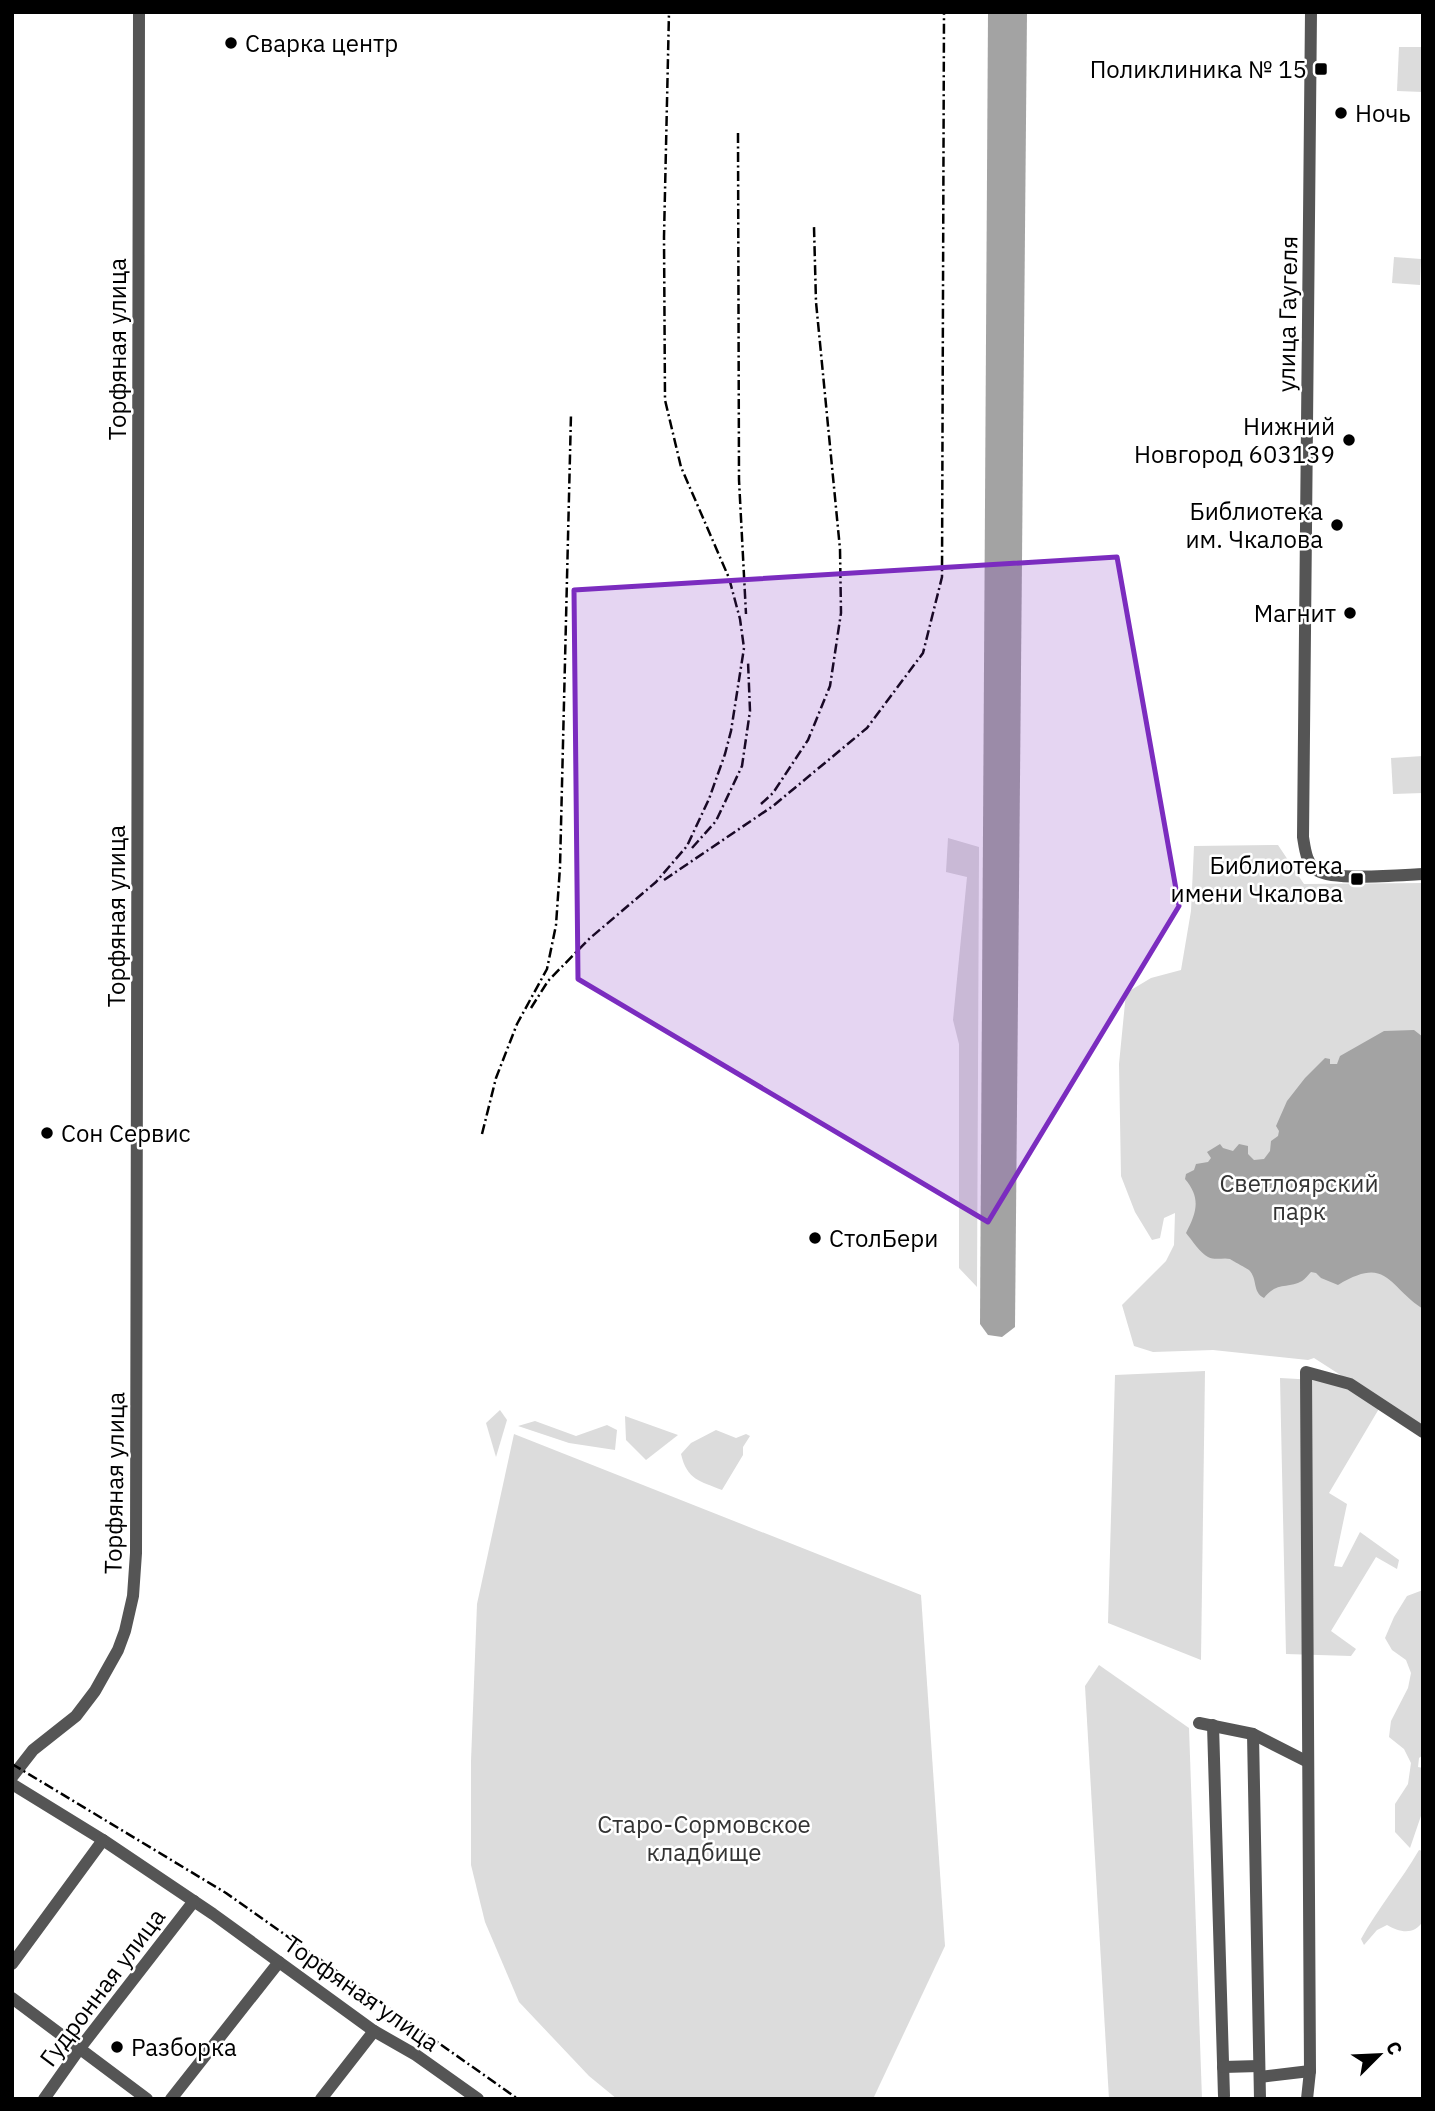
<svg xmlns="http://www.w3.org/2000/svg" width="1435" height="2111" font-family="'IBM Plex Sans',sans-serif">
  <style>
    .green { fill: #dcdcdc }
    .water { fill: #a3a3a3 }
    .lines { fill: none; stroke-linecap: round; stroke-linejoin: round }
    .minor { stroke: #555; stroke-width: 12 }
    .rail { stroke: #000; stroke-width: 2.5; stroke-dasharray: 10 3.5 2 3.5; stroke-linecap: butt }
    .marked { fill: #7b2cbf; fill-opacity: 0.2; stroke: #7b2cbf; stroke-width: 5; stroke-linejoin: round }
    .poi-dot { fill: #000; stroke: #fff; stroke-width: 2.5 }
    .labels { text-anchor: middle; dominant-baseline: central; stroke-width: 5; stroke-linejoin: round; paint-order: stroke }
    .poi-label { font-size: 24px; fill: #000; stroke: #fff; text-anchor: start }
    .street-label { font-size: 24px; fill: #000; stroke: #fff }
    .park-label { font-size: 24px; fill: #333; stroke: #fff }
  </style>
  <rect width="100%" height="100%" fill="#fff"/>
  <g class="green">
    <polygon points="1399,47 1423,47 1423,92 1397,91"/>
    <polygon points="1394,257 1421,259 1420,285 1392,283"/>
    <polygon points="1423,756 1423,793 1393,794 1391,758"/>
    <polygon points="948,838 979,847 977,1287 959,1268 959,1044 953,1020 967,877 946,872"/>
    <polygon points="1278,845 1304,884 1423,883 1423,1428 1314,1358 1308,1360 1213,1350 1153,1352 1134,1346 1122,1305 1166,1261 1174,1245 1175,1213 1164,1218 1160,1238 1152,1240 1135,1212 1121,1176 1119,1064 1126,993 1151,978 1181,970 1191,911 1194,846"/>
    <polygon points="1205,1371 1201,1660 1108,1623 1115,1375"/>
    <polygon points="1280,1378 1316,1380 1348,1387 1380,1407 1329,1493 1347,1504 1334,1566 1342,1567 1360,1532 1399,1560 1397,1569 1376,1557 1331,1631 1356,1649 1351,1656 1286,1654"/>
    <polygon points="500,1410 507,1420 496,1457 486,1423"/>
    <polygon points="625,1416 678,1435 646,1460 626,1440"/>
    <polygon points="535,1421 576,1436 607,1425 617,1430 615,1450 569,1443 518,1426"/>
    <path d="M716,1430L736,1438L746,1434L750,1436L743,1447V1455L722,1490C700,1481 687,1480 681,1454L691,1443Z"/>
    <polygon points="514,1434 921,1595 945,1946 873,2099 617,2099 589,2076 519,2002 485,1922 471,1865 471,1761 477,1604"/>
    <polygon points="1423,1590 1423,1755 1419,1758 1418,1767 1423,1768 1423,1810 1410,1848 1395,1832 1395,1804 1408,1784 1411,1763 1404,1749 1389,1737 1391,1721 1408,1688 1411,1673 1406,1660 1392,1650 1385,1638 1394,1617 1407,1596"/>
    <polygon points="1099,1665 1189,1728 1202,2099 1109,2099 1085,1686"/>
    <path d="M1419,1850L1423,1851V1921C1414,1936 1399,1932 1387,1925L1377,1930L1364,1945L1361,1939C1378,1908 1401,1881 1419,1850Z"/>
  </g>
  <g class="water">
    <polygon points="988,12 1027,12 1015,1327 1002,1337 988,1335 980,1324"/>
    <path d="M1414,1030L1423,1037V1309C1387,1286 1388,1255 1338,1285L1321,1278L1316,1273L1311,1272C1308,1275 1305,1279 1302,1281C1289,1289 1277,1281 1264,1298C1252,1292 1258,1279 1249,1270C1248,1269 1231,1260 1230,1259C1223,1257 1216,1261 1208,1257C1201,1254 1191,1239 1186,1233C1197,1212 1201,1198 1185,1179L1186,1174L1194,1170L1196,1164L1208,1162L1211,1158L1207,1152L1220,1144L1223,1148L1233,1151L1239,1144L1248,1146V1154L1254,1160L1264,1159L1270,1151L1271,1141L1278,1136L1279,1131L1276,1126L1287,1101L1305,1078L1325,1058L1330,1059V1064H1337L1340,1056L1384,1031Z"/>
  </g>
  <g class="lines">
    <g class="minor">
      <path d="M1311,12L1303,837C1305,849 1306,864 1318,871C1334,881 1401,875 1423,874"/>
      <polyline points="1199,1723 1253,1734 1308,1762"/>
      <polyline points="1213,1725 1224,2096"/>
      <polyline points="1253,1734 1260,2099"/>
      <polyline points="12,1777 33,1750 76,1716 95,1691 118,1650 125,1631 133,1596 136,1553 139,12"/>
      <polyline points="12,1784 103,1840 213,1914 374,2031 416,2055 478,2099"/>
      <polyline points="12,1964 103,1840"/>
      <polyline points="12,1998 147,2099"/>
      <polyline points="1223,2067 1259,2066"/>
      <polyline points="1260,2077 1310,2071"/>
      <polyline points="44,2099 80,2048 194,1901"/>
      <polyline points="171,2099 279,1962"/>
      <polyline points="321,2099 374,2031"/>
      <polyline points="1307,2099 1310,2071 1306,1372 1350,1384 1423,1432"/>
    </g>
    <g class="rail">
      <polyline points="738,133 739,480 746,614"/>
      <polyline points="761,804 773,793 808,740 830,686 841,613 840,549 816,302 814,227"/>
      <polyline points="692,848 716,821 742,766 750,711 748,661"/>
      <polyline points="664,880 773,806 867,728 923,653 942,577 944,12"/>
      <polyline points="531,1008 548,981 589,939 656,882 687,846 709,799 725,754 731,731 744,648 740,619 729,578 681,467 665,400 664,237 669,12"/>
      <polyline points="482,1134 496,1078 517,1024 547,969 556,925 560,867 571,414"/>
      <polyline points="12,1764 226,1893 518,2099"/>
    </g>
  </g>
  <path class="marked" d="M1117,557L1179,906L988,1222L578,979L574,590Z"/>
  <g class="poi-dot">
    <circle cx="231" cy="43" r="7"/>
    <rect x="1314" y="62" width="14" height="14" rx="3.5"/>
    <circle cx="1341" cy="113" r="7"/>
    <circle cx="1349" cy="440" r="7"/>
    <circle cx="1337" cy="525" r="7"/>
    <circle cx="1350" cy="613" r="7"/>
    <rect x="1350" y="872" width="14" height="14" rx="3.5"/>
    <circle cx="47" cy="1133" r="7"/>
    <circle cx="815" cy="1238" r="7"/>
    <circle cx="117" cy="2047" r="7"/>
  </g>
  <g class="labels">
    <g class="poi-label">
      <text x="245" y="43">Сварка центр</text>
      <text x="1307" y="69" text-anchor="end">Поликлиника № 15</text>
      <text x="1355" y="113">Ночь</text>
      <text x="1335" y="426" text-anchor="end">Нижний<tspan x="1335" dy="28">Новгород 603139</tspan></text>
      <text x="1323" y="511" text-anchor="end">Библиотека<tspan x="1323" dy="28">им. Чкалова</tspan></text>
      <text x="1336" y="613" text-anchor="end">Магнит</text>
      <text x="1343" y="865" text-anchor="end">Библиотека<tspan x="1343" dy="28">имени Чкалова</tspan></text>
      <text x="61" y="1133">Сон Сервис</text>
      <text x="829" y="1238">СтолБери</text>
      <text x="131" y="2047">Разборка</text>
    </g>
    <g class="street-label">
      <text transform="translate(1287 314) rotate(-89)">улица Гаугеля</text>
      <text transform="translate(117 349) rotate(-90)">Торфяная улица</text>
      <text transform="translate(116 916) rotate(-90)">Торфяная улица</text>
      <text transform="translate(114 1483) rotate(-89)">Торфяная улица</text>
      <text transform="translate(102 1987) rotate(-53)">Гудронная улица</text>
      <text transform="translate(362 1993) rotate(35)">Торфяная улица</text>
    </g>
    <g class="park-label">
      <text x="1299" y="1183">Светлоярский<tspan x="1299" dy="28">парк</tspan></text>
      <text x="704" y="1824">Старо-Сормовское<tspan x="704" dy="28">кладбище</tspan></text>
    </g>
  </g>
  <rect width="1435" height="2111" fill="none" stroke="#000000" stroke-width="28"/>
  <g transform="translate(1379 2055) rotate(66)" stroke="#ffffff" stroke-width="5" paint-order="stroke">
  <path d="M0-5L12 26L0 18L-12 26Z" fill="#000000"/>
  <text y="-10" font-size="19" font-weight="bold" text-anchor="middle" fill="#000000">С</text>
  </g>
</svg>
